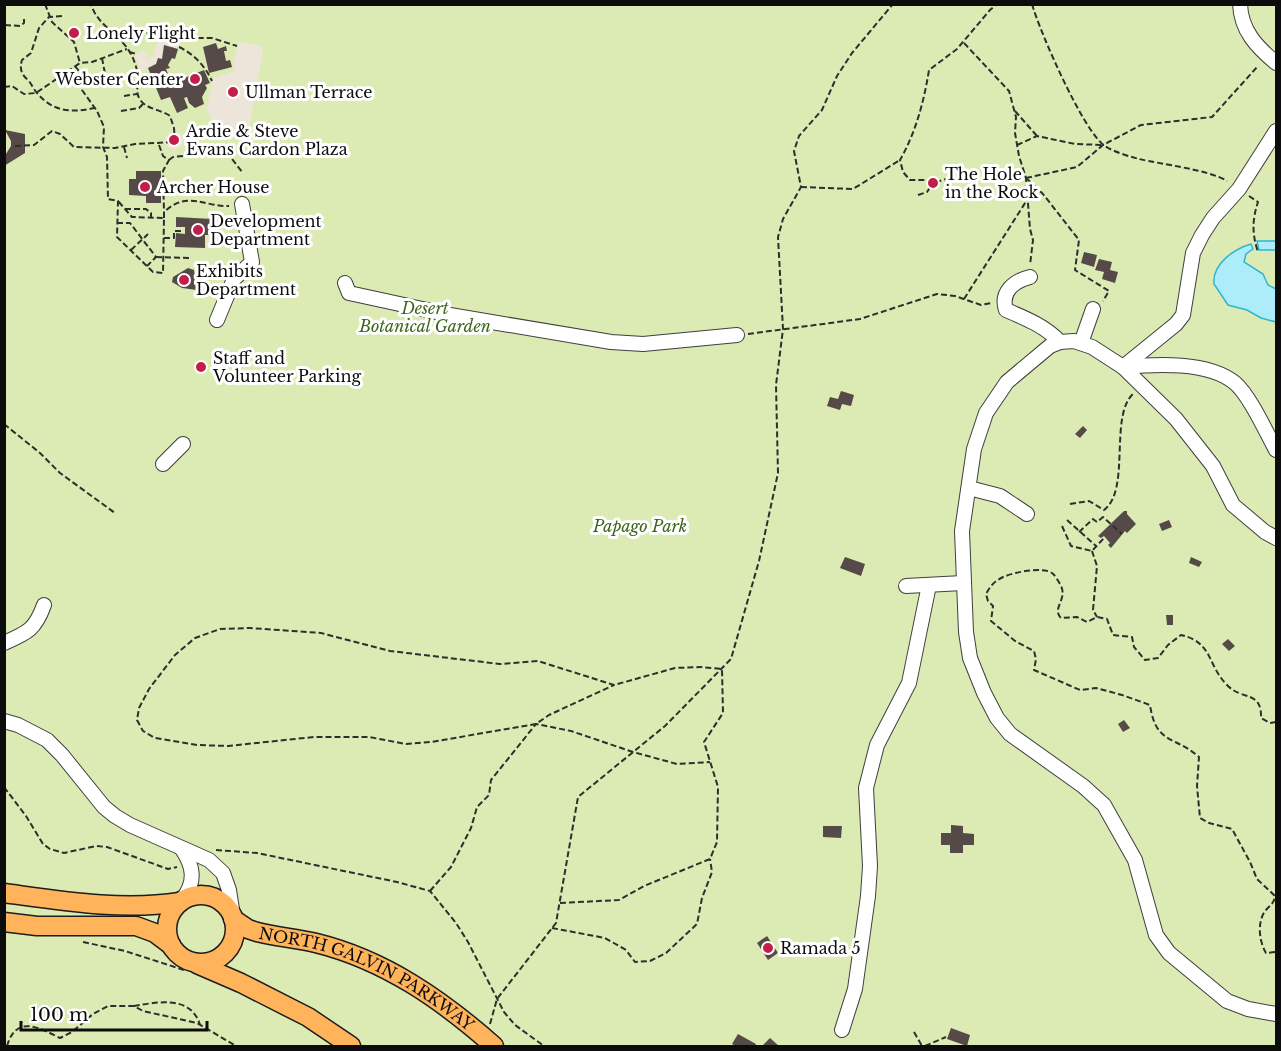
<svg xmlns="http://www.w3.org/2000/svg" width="1281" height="1051" font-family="'Libre Baskerville',serif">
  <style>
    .green { fill: #dcebb3 }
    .plaza { fill: #eee5da }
    .water { fill: #adedf9; stroke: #31b5d3; stroke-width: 1.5 }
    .building { fill: #554a48 }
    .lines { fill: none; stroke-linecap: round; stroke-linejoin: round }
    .minor-casing { stroke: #3f3f3f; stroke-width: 16 }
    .major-casing { stroke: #1d1d1d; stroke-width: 21 }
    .path { stroke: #2e2e2e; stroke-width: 2; stroke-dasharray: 6 3; stroke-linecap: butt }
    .minor { stroke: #fff; stroke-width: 14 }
    .major { stroke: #ffb45b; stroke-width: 18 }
    .poi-dot { fill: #c21e49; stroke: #fff; stroke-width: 2 }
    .labels { text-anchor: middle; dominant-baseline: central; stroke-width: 6; stroke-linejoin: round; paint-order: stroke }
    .poi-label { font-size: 16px; fill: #0c0c0c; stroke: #fff; text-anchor: start }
    .park-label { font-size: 16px; font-style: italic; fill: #3a661a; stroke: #fff }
    .street-label { font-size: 16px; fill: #0c0c0c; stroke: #fff }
  </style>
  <rect width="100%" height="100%" fill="#fff7eb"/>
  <rect class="green" x="5" y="5" width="1271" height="1041"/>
  <g class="plaza">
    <polygon points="159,36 180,42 178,49 164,45 162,59 158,58 156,64 140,71 135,55 141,51 148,54 147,59 153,56"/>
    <polygon points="239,42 261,46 263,50 248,134 242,135 233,133 212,122 207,108 213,78 234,71 234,60"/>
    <circle cx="174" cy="140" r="9"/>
  </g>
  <g class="water">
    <polygon points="1257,241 1276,241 1276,250 1259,250"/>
    <path d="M1251,244L1253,249L1246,254L1244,262L1263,274L1268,285L1276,289V322L1261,318L1247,310L1228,305L1214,284C1212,264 1234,249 1251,244Z"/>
  </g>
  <g class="building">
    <polygon points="216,43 218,49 226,46 227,51 224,51 226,61 230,60 232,67 209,73 203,47"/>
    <polygon points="164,45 178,49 175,59 172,58 168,65 170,68 166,69 172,83 204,70 210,83 205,85 207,88 202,97 204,104 195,108 189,103 187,97 184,98 188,108 177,113 170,97 161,100 148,68 156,64 158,58 162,59"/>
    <polygon points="263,83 268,86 266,99 260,100 254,97 257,84"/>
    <polygon points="5,130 25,134 25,153 4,166 4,157 11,146 11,141"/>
    <polygon points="136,171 161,171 161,203 146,203 146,196 129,195 129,179 136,179"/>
    <polygon points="176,217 212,219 211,235 205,235 205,248 175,247 176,233 185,234 185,227 176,227"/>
    <polygon points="1084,252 1097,255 1094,267 1081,263"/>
    <polygon points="1099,259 1112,262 1110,270 1118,272 1115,283 1102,279 1104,272 1095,270"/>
    <polygon points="188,268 194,270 197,290 182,288 172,282 173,277"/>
    <polygon points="841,391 854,395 851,406 842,404 840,410 827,406 830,397 838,399"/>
    <polygon points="1083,426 1087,430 1080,438 1075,434"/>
    <polygon points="1124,511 1127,511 1127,514 1136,524 1127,533 1125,531 1111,548 1108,545 1110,543 1104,536 1101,538 1098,536"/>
    <polygon points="1169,520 1172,527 1162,531 1159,524"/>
    <polygon points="845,557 865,564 861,576 840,568"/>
    <polygon points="1191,557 1202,562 1199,567 1189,563"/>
    <polygon points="1166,615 1173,615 1173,625 1167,625"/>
    <polygon points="1228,639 1235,646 1229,651 1222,644"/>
    <polygon points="1124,720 1130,728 1123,732 1118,724"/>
    <polygon points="951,825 963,826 963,833 974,834 974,845 963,845 963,853 950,853 950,845 941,845 941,833 951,833"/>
    <polygon points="823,826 842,826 841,838 823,837"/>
    <polygon points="767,936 778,953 768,960 757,943"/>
    <polygon points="951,1028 970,1035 967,1046 947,1039"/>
    <polygon points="738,1034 756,1044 755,1046 736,1046 732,1044"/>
    <polygon points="770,1038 779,1046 762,1046"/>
  </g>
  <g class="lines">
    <defs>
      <g id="minor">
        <path d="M1240,4C1241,31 1257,47 1276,63"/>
        <path d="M1030,277C1014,281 1000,292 1006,310C1025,318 1045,326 1060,342"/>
        <polyline points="345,283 349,293 450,315 611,342 643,344 737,335"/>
        <polyline points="217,320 234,279 252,262 242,204"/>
        <polyline points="1081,343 1093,309"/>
        <polyline points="1123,367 1176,324 1183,315 1193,253 1202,235 1213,218 1239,189 1276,131"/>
        <path d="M1123,367C1156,364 1208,361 1235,383C1250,396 1266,432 1276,450"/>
        <polyline points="163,464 183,444"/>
        <polyline points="969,488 1000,496 1027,514"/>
        <polyline points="1276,538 1265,532 1233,505 1213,466 1176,419 1123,367 1092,347 1074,341 1060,342 1050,346 1007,382 986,413 974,449 962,531 966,632 970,658 984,693 997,718 1010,734 1083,786 1104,805 1135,860 1156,935 1169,953 1227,1001 1248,1009 1276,1014"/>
        <polyline points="906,586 963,583"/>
        <path d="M4,643C27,633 35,630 44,605"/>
        <polyline points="4,721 18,725 47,740 62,755 104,807 115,816 130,825 209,860 223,873 229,890 233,916"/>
        <path d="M182,849C194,867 196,882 182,900"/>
        <polyline points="842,1030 855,989 868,896 870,866 866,788 877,745 909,683 929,585"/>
      </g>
      <g id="major">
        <path d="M4,893C63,901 122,911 180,902"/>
        <circle cx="201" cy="929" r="34"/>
        <path id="s1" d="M233,919L248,929L257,932C276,937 296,938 316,943C385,960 442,1000 494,1046"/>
        <polyline points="4,922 37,926 136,926 155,933 171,945"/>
        <polyline points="197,964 241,983 308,1017 351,1046"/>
      </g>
    </defs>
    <use href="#minor" class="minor-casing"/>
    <use href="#major" class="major-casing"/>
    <g class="path">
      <polyline points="45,4 52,22 74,42 80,63"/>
      <path d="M1032,4C1039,30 1084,133 1105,146C1114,152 1128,156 1139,159C1160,164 1210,170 1227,181"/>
      <path d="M62,16L49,17L39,28L31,53L22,60C19,70 22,75 29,81C32,85 34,90 37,93C53,112 72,113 94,108"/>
      <polyline points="4,18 4,28"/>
      <polyline points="5,25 20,26 24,23 24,19"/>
      <polyline points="121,41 127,38 140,36 161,28 166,28 177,34 194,38 212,38 237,46"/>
      <polyline points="964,43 1009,91 1016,117 1015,133 1019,156 1026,178 1030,229 1033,240 1030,265"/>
      <path d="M179,47C194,54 205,66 212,81"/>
      <polyline points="129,52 137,54"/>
      <polyline points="102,58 107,84"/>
      <polyline points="75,66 84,78 82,90 97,111 104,127 103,147 107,157 108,199 118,201 117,237 153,272 163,273 164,218 132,217 118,201"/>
      <polyline points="4,87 12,86 24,94 36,93 80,63 92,62 127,49"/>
      <polyline points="124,96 137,94"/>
      <polyline points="121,111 139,108 143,104"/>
      <polyline points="1015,111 1037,136"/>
      <polyline points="159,145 163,156 169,160 163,171 164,212"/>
      <polyline points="1017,145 1037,136 1075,144 1103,145"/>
      <path d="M15,146L34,145L52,131L60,134L74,147L115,148L135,144L175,142L174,128L170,116C162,110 147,109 141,101C135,93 138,87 138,79C138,72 135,62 132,56C122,35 97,26 91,4"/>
      <polyline points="124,147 127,158"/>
      <polyline points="169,160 173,157 183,156 196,147 224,149 243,173"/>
      <polyline points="1026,178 1077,167 1103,145 1141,125 1212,117 1258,66"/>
      <polyline points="1027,179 1043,194 1079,240 1075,270 1109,291 1103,301"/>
      <path d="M959,180L946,179L933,183L927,180H910L903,172L900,160C916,132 924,101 929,70L957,49L990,10L997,4"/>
      <polyline points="801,187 853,189 900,160"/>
      <polyline points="918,195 927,192 933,183"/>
      <path d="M1249,196L1258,202C1252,220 1252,234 1258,252"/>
      <polyline points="125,209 146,209 151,213 151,218"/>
      <path d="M164,218V212C188,190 204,207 229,206"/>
      <polyline points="117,223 130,223 156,257 147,266"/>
      <polyline points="164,238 174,238 174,231 184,231"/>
      <polyline points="131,250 148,234"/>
      <polyline points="156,257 192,258"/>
      <polyline points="964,299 1027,200"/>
      <polyline points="748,334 860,319 937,294 955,296 981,305 991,303"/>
      <polyline points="4,424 40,453 60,473 115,513"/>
      <path d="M1070,504L1089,501L1104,510C1131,490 1109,416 1133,394"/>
      <polyline points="1067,520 1096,546"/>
      <polyline points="1062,526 1071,546 1092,551 1104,538"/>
      <polyline points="1079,532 1093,519 1097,522 1103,517 1122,534"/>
      <polyline points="1092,551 1097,566 1093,610 1097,617"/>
      <path d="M1276,722L1270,723L1261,718C1262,690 1242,701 1227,685C1207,665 1213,642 1181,635L1168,645L1158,658L1145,660L1134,647L1132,637L1113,635L1107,619L1097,617L1087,622L1077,617L1061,618C1051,608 1069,599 1060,584C1058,581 1055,575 1052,573C1043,566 1006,573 998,580C992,583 989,589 986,594L988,601L993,606L991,621L1015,641L1034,651L1036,659L1034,670L1080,690L1096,688L1122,695L1150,705C1156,745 1174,735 1199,757L1197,786L1200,818L1209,823L1232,829L1250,862L1257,879L1275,896C1274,904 1270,905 1265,911C1257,923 1259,941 1266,953L1276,952"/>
      <polyline points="4,787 26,816 43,844 50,849 64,853 96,846 107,847 168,869 177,867"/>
      <polyline points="216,850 257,853 397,882 430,891 456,923 468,942 504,1012 515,1025 544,1046"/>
      <polyline points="430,891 451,867 471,828 477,807 489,795 491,780 536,724 571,731 633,752 677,764 710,762"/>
      <polyline points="560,903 619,900 644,886 710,859 717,842 718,787 704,742 723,713 722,669 701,667 675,668 614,685 538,661 500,664 390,651 321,633 250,628 220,629 195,638 175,655 149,689 139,708 137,720 143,731 155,738 197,745 228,746 314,737 369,737 406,744 431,742 536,724 549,715 614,685"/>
      <polyline points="552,928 605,938 626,950 635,962 650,961 666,953 697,924 702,898 712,872 710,859"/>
      <polyline points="83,942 125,951 184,970"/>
      <path d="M134,1006C158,1002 191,995 200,1025"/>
      <polyline points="490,1024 497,999 556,923 578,797 665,726 731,659 759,561 778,473 776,385 783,329 778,237 783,219 801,187 794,151 799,136 822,110 837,76 852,53 893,4"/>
      <polyline points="914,1032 922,1046"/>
      <path d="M7,1046C16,1015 38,1027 60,1038L72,1032L93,1014L108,1006H134L143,1011L197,1023L236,1046"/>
      <polyline points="925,1046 946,1037"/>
    </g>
    <use href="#minor" class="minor"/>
    <use href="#major" class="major"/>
  </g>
  <g class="poi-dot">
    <circle cx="74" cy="33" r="6"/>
    <circle cx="195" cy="79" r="6"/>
    <circle cx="233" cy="92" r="6"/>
    <circle cx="174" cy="140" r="6"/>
    <circle cx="933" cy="183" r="6"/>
    <circle cx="145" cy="187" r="6"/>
    <circle cx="198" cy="230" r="6"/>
    <circle cx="184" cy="280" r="6"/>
    <circle cx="201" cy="367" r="6"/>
    <circle cx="768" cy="948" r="6"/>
  </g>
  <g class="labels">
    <g class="poi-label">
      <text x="86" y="33">Lonely Flight</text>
      <text x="183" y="79" text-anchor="end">Webster Center</text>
      <text x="245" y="92">Ullman Terrace</text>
      <text x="186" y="131">Ardie &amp; Steve<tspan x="186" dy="18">Evans Cardon Plaza</tspan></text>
      <text x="945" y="174">The Hole<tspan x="945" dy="18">in the Rock</tspan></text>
      <text x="157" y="187">Archer House</text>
      <text x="210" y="221">Development<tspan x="210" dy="18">Department</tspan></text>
      <text x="196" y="271">Exhibits<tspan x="196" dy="18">Department</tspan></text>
      <text x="213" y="358">Staff and<tspan x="213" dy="18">Volunteer Parking</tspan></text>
      <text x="780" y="948">Ramada 5</text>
    </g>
    <g class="park-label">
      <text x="425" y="308">Desert<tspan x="425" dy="18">Botanical Garden</tspan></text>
      <text x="640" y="526">Papago Park</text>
    </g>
    <g class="street-label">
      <text stroke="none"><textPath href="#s1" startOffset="148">NORTH GALVIN PARKWAY</textPath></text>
    </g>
  </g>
  <rect width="1281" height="1051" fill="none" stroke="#0c0c0c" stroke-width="12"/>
  <path d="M21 1021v9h186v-9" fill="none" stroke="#0c0c0c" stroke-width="3"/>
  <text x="30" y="1021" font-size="18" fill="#0c0c0c" stroke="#ffffff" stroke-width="4.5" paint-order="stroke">100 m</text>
</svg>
